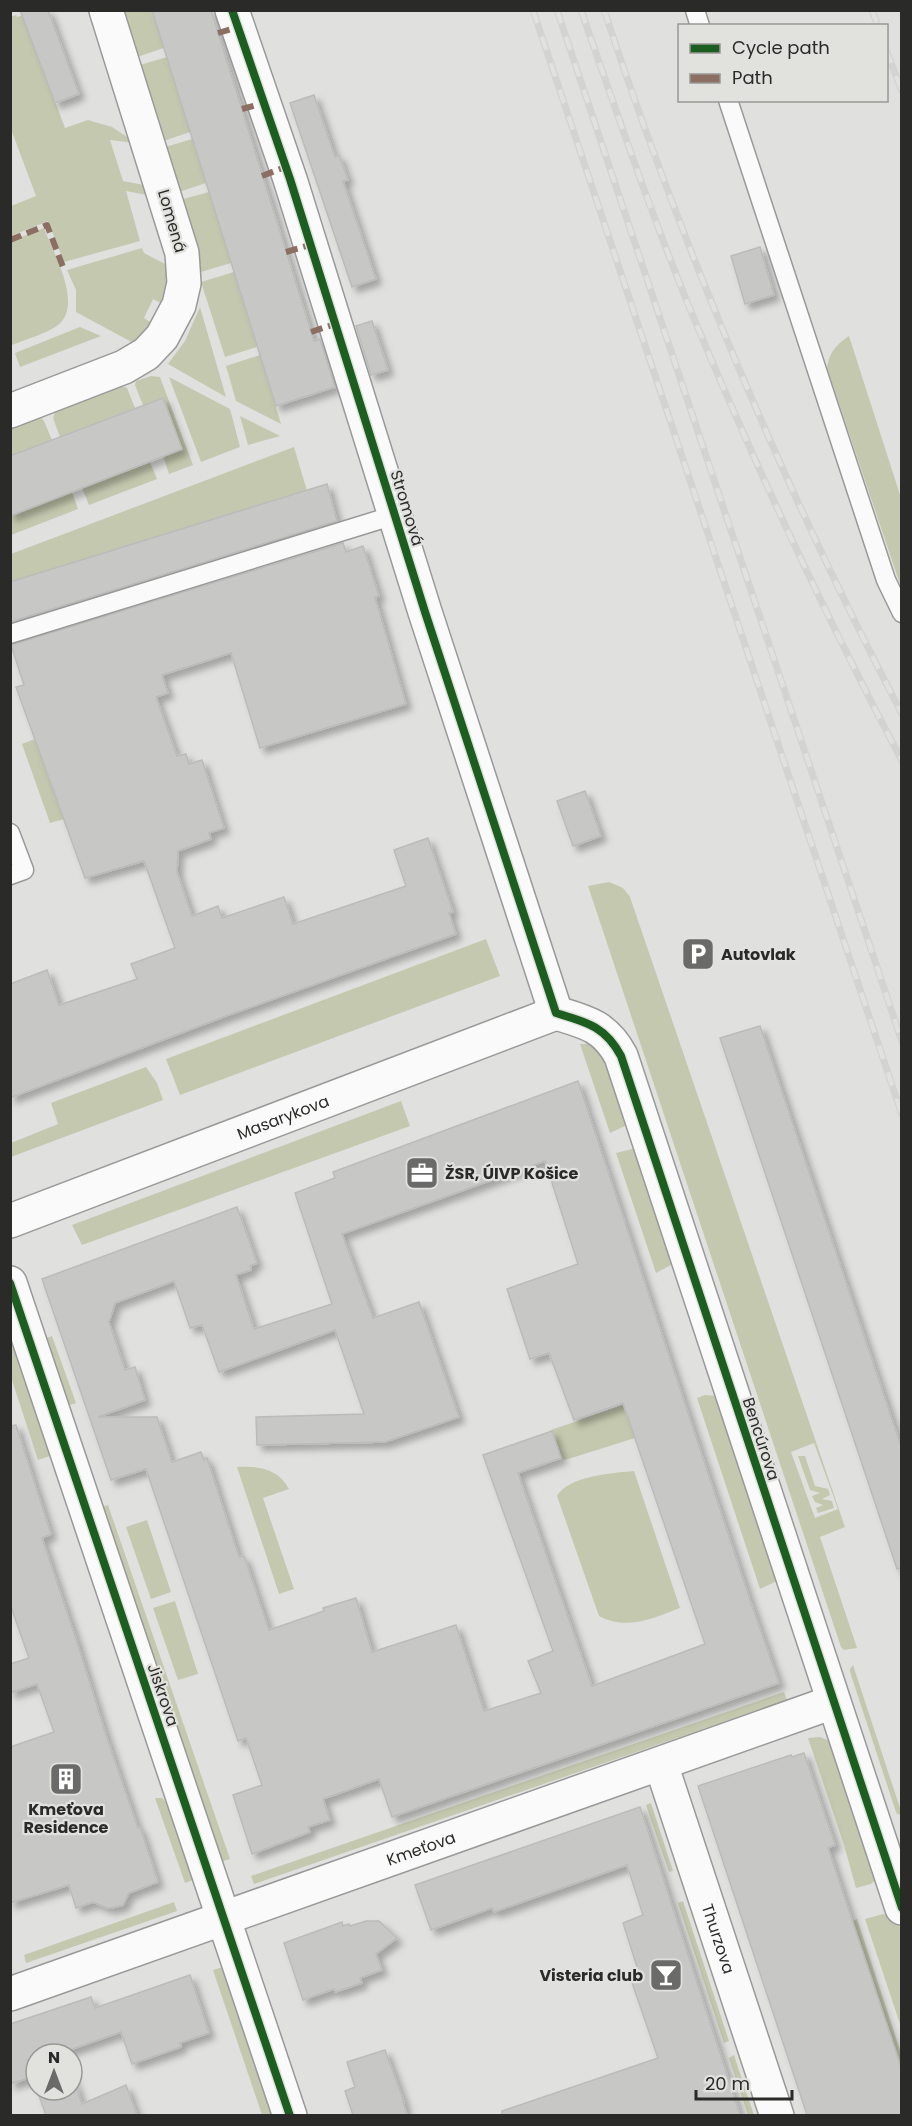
<svg xmlns="http://www.w3.org/2000/svg" width="912" height="2126" font-family="Poppins,sans-serif">
  <style>
    .green { fill: #c3c8ae; fill-rule: evenodd }
    .building { fill: #c7c8c6; stroke: #bbbcba; stroke-width: 1.5; fill-rule: evenodd; filter: url(#shadow) }
    .lines { fill: none; stroke-linecap: round; stroke-linejoin: round }
    .service-casing { stroke: #989998; stroke-width: 21 }
    .minor-casing { stroke: #989998; stroke-width: 36 }
    .service { stroke: #fafafa; stroke-width: 18 }
    .minor { stroke: #fafafa; stroke-width: 33 }
    .rail-casing { stroke: #d3d3d2; stroke-width: 7 }
    .rail { stroke: #e1e2de; stroke-width: 4.5; stroke-dasharray: 14; stroke-linecap: butt }
    .quiet { stroke: #8d6e63; stroke-width: 6; stroke-dasharray: 12 6; stroke-linecap: butt }
    .cycleway-casing { stroke: #e1e2de; stroke-width: 11 }
    .cycleway { stroke: #1b5e20; stroke-width: 8 }
    .labels { text-anchor: middle; dominant-baseline: central; stroke-width: 4.5; stroke-linejoin: round; paint-order: stroke }
    .street-label { font-size: 16px; fill: #2a2a28; stroke: #e1e2de }
    .poi-label { font-size: 16px; font-weight: bold; fill: #2a2a28; stroke: #e1e2de; text-anchor: start }
  </style>
  <defs>
    <filter id="shadow"><feDropShadow dx="5.5" dy="5.5" stdDeviation="3" flood-color="#0004"/></filter>
  </defs>
  <rect width="100%" height="100%" fill="#e0e1df"/>
  <g class="green">
    <polygon points="115,11 152,11 164,48 131,59"/>
    <polygon points="16,15 17,17 23,15 65,128 88,120 112,127 136,143 110,140 123,181 149,186 152,196 126,191 140,241 64,262 48,221 11,236 11,206 36,196 11,129 10,17"/>
    <polygon points="167,57 190,132 158,143 133,67"/>
    <polygon points="192,139 206,183 173,194 159,149"/>
    <polygon points="209,192 231,263 194,274 176,201"/>
    <path d="M44,228C53,252 80,299 62,321C55,331 24,340 12,345L11,241Z"/>
    <polygon points="142,248 144,253 165,264 170,270 167,306 153,299 144,318 156,326 139,346 76,312 76,290 67,270"/>
    <polygon points="234,272 257,347 225,357 201,282"/>
    <polygon points="200,307 226,397 168,364 185,341"/>
    <polygon points="80,327 101,336 20,367 15,353"/>
    <path d="M849,336L901,498V587L827,368C830,351 835,346 849,336Z"/>
    <polygon points="260,355 281,424 236,401 226,366"/>
    <polygon points="151,376 160,377 193,465 169,474 163,456 182,449 163,398 143,405 135,385 136,381"/>
    <polygon points="169,377 230,409 240,447 201,462"/>
    <polygon points="122,386 127,388 135,408 60,437 53,418 55,412"/>
    <polygon points="240,416 280,436 248,445"/>
    <polygon points="40,417 44,421 52,440 11,456 11,428"/>
    <polygon points="294,447 307,491 11,582 11,554"/>
    <polygon points="150,462 157,479 89,505 82,488"/>
    <polygon points="72,492 78,509 11,535 11,516"/>
    <polygon points="35,739 64,819 50,823 22,744"/>
    <path d="M609,882L623,888L630,897L845,1527L820,1537L857,1648L844,1650L841,1647L588,886ZM814,1443L838,1509L815,1518L791,1452Z"/>
    <polygon points="486,939 500,976 180,1095 166,1059"/>
    <polygon points="580,1044 592,1044 608,1055 627,1125 610,1133"/>
    <polygon points="146,1067 157,1083 163,1100 11,1157 11,1143 58,1124 51,1103"/>
    <polygon points="401,1101 410,1126 82,1245 72,1225"/>
    <polygon points="632,1149 637,1150 675,1263 656,1273 616,1153"/>
    <polygon points="10,1335 50,1456 38,1460 11,1377"/>
    <polygon points="52,1336 76,1403 67,1406 43,1339"/>
    <polygon points="705,1395 717,1396 779,1580 760,1589 697,1398"/>
    <polygon points="623,1405 635,1438 565,1460 561,1458 551,1430"/>
    <polygon points="798,1456 805,1456 815,1486 828,1489 830,1495 822,1499 832,1501 834,1508 818,1513 816,1508 823,1505 815,1502 812,1496 820,1493 810,1490"/>
    <path d="M237,1467C259,1466 278,1468 289,1489L263,1498L294,1589L279,1594Z"/>
    <path d="M634,1471L680,1608C653,1618 627,1631 599,1616L557,1496C568,1476 613,1473 634,1471Z"/>
    <polygon points="108,1505 230,1859 220,1862 99,1508"/>
    <polygon points="147,1520 171,1592 151,1599 126,1527"/>
    <polygon points="175,1601 198,1674 178,1680 153,1608"/>
    <polygon points="853,1665 901,1811 901,1815 897,1814 895,1809 850,1672 850,1669"/>
    <polygon points="784,1692 787,1700 254,1884 251,1876"/>
    <polygon points="820,1737 835,1743 876,1879 871,1884 856,1888 844,1845 808,1738"/>
    <polygon points="155,1798 162,1798 166,1802 193,1880 185,1883"/>
    <polygon points="651,1803 673,1871 669,1872 646,1805"/>
    <polygon points="683,1901 729,2041 724,2043 678,1903"/>
    <polygon points="174,1902 177,1911 26,1963 24,1955"/>
    <polygon points="883,1914 896,1918 902,1933 901,2027 865,1919"/>
    <polygon points="857,1919 901,2053 901,2070 852,1921"/>
    <polygon points="223,1967 273,2115 262,2115 213,1970"/>
    <polygon points="734,2055 754,2115 748,2115 729,2058"/>
  </g>
  <g class="building">
    <polygon points="20,10 48,10 79,94 55,103"/>
    <polygon points="152,10 211,10 314,341 320,339 335,387 276,406"/>
    <polygon points="314,95 335,157 339,155 348,180 343,181 376,279 352,287 290,103"/>
    <polygon points="760,247 774,295 745,304 731,256"/>
    <polygon points="372,321 388,370 371,375 356,326"/>
    <polygon points="163,398 182,449 10,516 10,456"/>
    <polygon points="327,484 337,521 10,622 10,582"/>
    <polygon points="343,543 346,552 363,546 379,596 375,597 406,704 260,748 231,653 162,675 168,693 156,697 177,756 186,754 189,764 202,760 224,828 209,833 211,839 178,851 177,872 192,916 218,906 222,918 284,897 293,924 406,886 394,850 428,838 453,912 449,913 456,934 226,1016 10,1098 10,984 47,970 59,1005 137,979 131,964 175,948 144,861 85,878 16,687 24,685 11,645"/>
    <polygon points="585,791 601,836 573,846 557,801"/>
    <polygon points="760,1026 902,1449 902,1568 897,1569 720,1038"/>
    <path d="M578,1081L750,1600L779,1683L392,1817L379,1779L323,1799L330,1820L308,1827L310,1832L252,1854L233,1795L262,1785L246,1738L238,1741L146,1469L111,1480L42,1279L237,1207L257,1263L250,1266L251,1270L236,1275L254,1329L332,1304L295,1193L335,1178L333,1172ZM545,1161L578,1264L507,1289L530,1359L549,1353L574,1420L623,1403L705,1644L592,1686L518,1473L561,1458L552,1431L483,1455L553,1651L528,1661L541,1693L484,1711L456,1625L372,1652L356,1598L323,1608L324,1611L269,1630L244,1556L239,1557L207,1458L204,1460L201,1452L172,1462L157,1417H98L145,1400L135,1367L125,1370L109,1322L115,1303L174,1281L190,1328L202,1325L219,1372L335,1330L364,1414L256,1417L257,1445L385,1442L459,1417L419,1302L373,1318L342,1234Z"/>
    <polygon points="16,1425 51,1534 42,1538 77,1642 107,1738 138,1828 140,1827 158,1882 129,1893 123,1905 112,1908 107,1908 93,1902 76,1908 69,1885 10,1903 10,1747 54,1732 37,1684 10,1693 10,1664 29,1658 10,1604 10,1426"/>
    <polygon points="804,1753 835,1845 828,1848 902,2070 902,2115 807,2115 698,1786 791,1755 792,1757"/>
    <polygon points="640,1807 740,2115 502,2115 502,2111 658,2058 629,1974 638,1970 623,1923 643,1915 627,1865 494,1912 492,1908 431,1930 415,1885"/>
    <polygon points="366,1921 379,1921 397,1938 376,1954 382,1970 360,1978 362,1983 335,1992 334,1989 303,2000 284,1943 342,1922 343,1926 349,1924 350,1926"/>
    <polygon points="190,1975 209,2033 180,2043 181,2047 132,2064 121,2032 64,2052 65,2054 36,2054 36,2088 32,2077 10,2084 10,2024 91,1997 95,2008"/>
    <polygon points="385,2050 404,2102 403,2102 407,2115 353,2115 345,2091 355,2087 347,2062"/>
    <polygon points="72,2074 82,2104 126,2085 137,2115 46,2115 37,2090 72,2090"/>
  </g>
  <g class="lines">
    <defs>
      <g id="service">
        <polyline points="695,10 700,26"/>
        <polyline points="728,100 886,580 902,613"/>
        <polyline points="10,634 395,515"/>
        <polyline points="10,833 24,870 10,875"/>
      </g>
      <g id="minor">
        <polyline points="232,10 290,179 425,612 556,1013"/>
        <polyline points="10,411 124,367 146,354 162,337 179,305 184,283 182,253 106,10"/>
        <path d="M556,1013C586,1022 605,1026 621,1056L902,1908"/>
        <path id="s1" d="M10,1221L556,1013"/>
        <polyline points="10,1283 290,2116"/>
        <path id="s2" d="M661,1764L777,2116"/>
        <path id="s3" d="M10,1994L833,1702"/>
      </g>
    </defs>
    <use href="#service" class="service-casing"/>
    <use href="#minor" class="minor-casing"/>
    <use href="#service" class="service"/>
    <use href="#minor" class="minor"/>
    <defs>
      <g id="rail">
        <polyline points="533,10 902,1115"/>
        <polyline points="557,10 902,1042"/>
        <path d="M581,10C616,110 650,211 690,309C754,463 824,613 902,761"/>
        <path d="M604,10C684,252 784,488 902,714"/>
        <polyline points="872,10 878,26"/>
        <polyline points="886,50 902,91"/>
      </g>
    </defs>
    <use href="#rail" class="rail-casing"/>
    <use href="#rail" class="rail"/>
    <g class="quiet">
      <polyline points="218,33 238,27"/>
      <polyline points="242,109 264,103"/>
      <polyline points="262,176 285,167"/>
      <polyline points="10,240 47,225 63,267"/>
      <polyline points="286,252 310,245"/>
      <polyline points="311,332 335,324"/>
    </g>
    <defs>
      <g id="cycleway">
        <path d="M232,10L290,179L425,612L556,1013C586,1022 605,1026 621,1056L902,1908"/>
        <polyline points="10,1283 290,2116"/>
      </g>
    </defs>
    <use href="#cycleway" class="cycleway-casing"/>
    <use href="#cycleway" class="cycleway"/>
  </g>
  <defs>
    <symbol id="parking-square" viewBox="-11 -11 22 22"><rect x="-9" y="-9" width="18" height="18" rx="4" fill="#6a6a68" stroke="#e1e2de"/><path d="M-3.5-5.5H1a3.5 3.5 0 0 1 0 7H-1V5.5H-3.5ZM-1-3.4V-.6H.8a1.4 1.4 0 0 0 0-2.8Z" fill="#fff"/></symbol>
    <symbol id="office-square" viewBox="-11 -11 22 22"><rect x="-9" y="-9" width="18" height="18" rx="4" fill="#6a6a68" stroke="#e1e2de"/><path d="M-6-3h4V-5.5h4V-3h4V5H-6ZM-1-4.5V-3h2v-1.5ZM-6 0V1H6V0Z" fill="#fff"/></symbol>
    <symbol id="building-square" viewBox="-11 -11 22 22"><rect x="-9" y="-9" width="18" height="18" rx="4" fill="#6a6a68" stroke="#e1e2de"/><path d="M-4-6H4V6H1V3H-1V6H-4ZM-2.5-4.3h1.7v1.8h-1.7ZM.8-4.3h1.7v1.8H.8ZM-2.5-1h1.7V.8h-1.7ZM.8-1h1.7V.8H.8Z" fill="#fff"/></symbol>
    <symbol id="bar-square" viewBox="-11 -11 22 22"><rect x="-9" y="-9" width="18" height="18" rx="4" fill="#6a6a68" stroke="#e1e2de"/><path d="M-6-5H6L.8 .8V4.5H3.5V6h-7V4.5H-.8V.8Z" fill="#fff"/></symbol>
  </defs>
  <g fill-rule="evenodd">
    <use href="#parking-square" x="679" y="935" width="38" height="38"/>
    <use href="#office-square" x="403" y="1154" width="38" height="38"/>
    <use href="#building-square" x="47" y="1760" width="38" height="38"/>
    <use href="#bar-square" x="647" y="1956" width="38" height="38"/>
  </g>
  <g class="labels">
    <g class="street-label">
      <text transform="translate(172 221) rotate(74)">Lomená</text>
      <text transform="translate(407 508) rotate(73)">Stromová</text>
      <text stroke="none"><textPath href="#s1" startOffset="292">Masarykova</textPath></text>
      <text transform="translate(761 1439) rotate(72)">Bencúrova</text>
      <text transform="translate(163 1695) rotate(71)">Jiskrova</text>
      <text stroke="none"><textPath href="#s3" startOffset="436">Kmeťova</textPath></text>
      <text stroke="none"><textPath href="#s2" startOffset="184">Thurzova</textPath></text>
    </g>
    <g class="poi-label">
      <text x="721" y="954">Autovlak</text>
      <text x="445" y="1173">ŽSR, ÚIVP Košice</text>
      <text x="66" y="1809" text-anchor="middle">Kmeťova<tspan x="66" dy="18">Residence</tspan></text>
      <text x="643" y="1975" text-anchor="end">Visteria club</text>
    </g>
  </g>
  <rect width="912" height="2126" fill="none" stroke="#2a2a28" stroke-width="24"/>
  <rect x="678" y="24" width="210" height="78" fill="#e1e2de" stroke="#989895" stroke-width="1.5"/>
  <rect x="690" y="44" width="30" height="9" fill="#1b5e20" stroke="#989895" stroke-width="1.5"/>
  <text x="732" y="54" font-size="18" fill="#2a2a28">Cycle path</text>
  <rect x="690" y="74" width="30" height="9" fill="#8d6e63" stroke="#989895" stroke-width="1.5"/>
  <text x="732" y="84" font-size="18" fill="#2a2a28">Path</text>
  <g transform="translate(54 2072)"><circle r="28" fill="#e1e2de" stroke="#989895" stroke-width="1.5"/>
  <path d="M0-4.5L10 22L0 15L-10 22Z" fill="#6a6a68"/>
  <text y="-9" font-size="16" font-weight="bold" text-anchor="middle" fill="#2a2a28">N</text>
  </g>
  <path d="M696 2090v9h96v-9" fill="none" stroke="#2a2a28" stroke-width="3"/>
  <text x="705" y="2090" font-size="18" fill="#2a2a28" stroke="#e1e2de" stroke-width="4.5" paint-order="stroke">20 m</text>
</svg>
